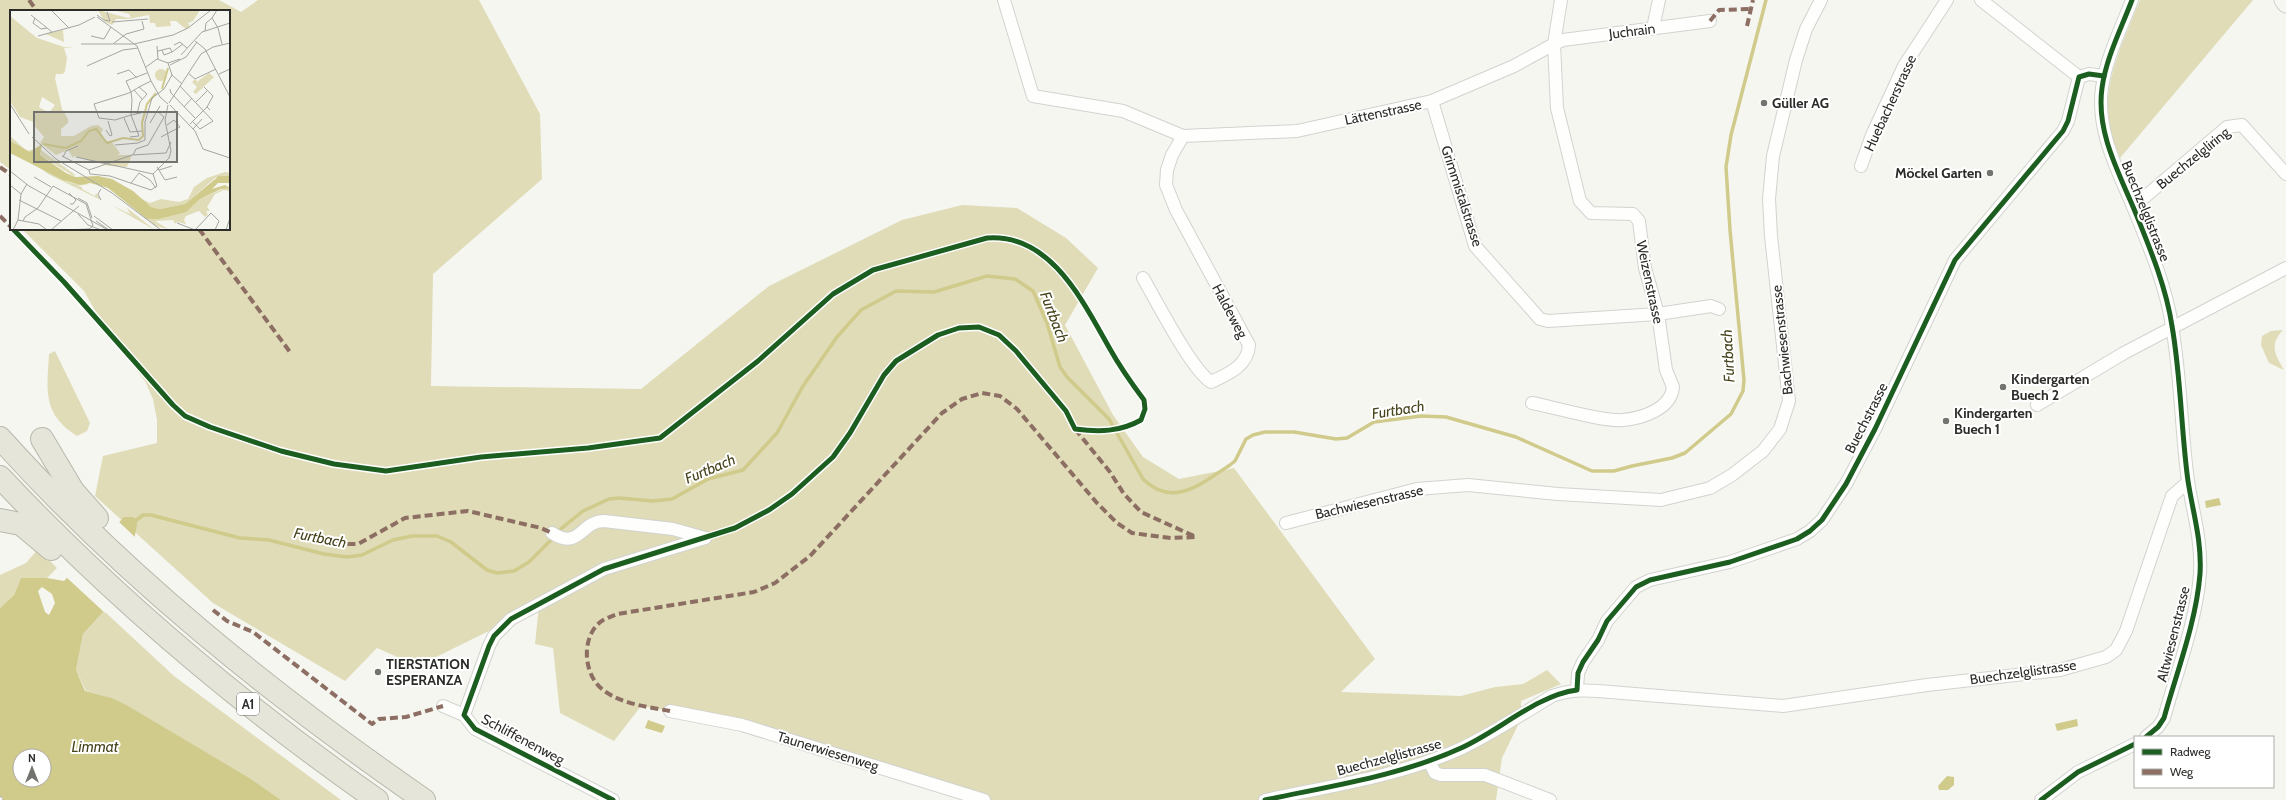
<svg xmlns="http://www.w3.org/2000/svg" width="2286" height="800" font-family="Cabin,sans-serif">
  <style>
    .green { fill: #dfdcb7 }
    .water { fill: #d0ca8b; fill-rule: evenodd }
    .pier { fill: #f6f6f1 }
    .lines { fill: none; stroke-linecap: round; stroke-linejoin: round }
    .stream { stroke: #d0ca8b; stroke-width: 3.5 }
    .street-casing { stroke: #d2d2cf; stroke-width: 14 }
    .secondary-casing { stroke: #d2d2cf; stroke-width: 19 }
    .highway-casing { stroke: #b8b8ab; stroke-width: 24 }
    .street { stroke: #fefefd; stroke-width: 12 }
    .secondary { stroke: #f6f6f3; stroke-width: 17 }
    .highway { stroke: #e6e5da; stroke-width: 22 }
    .rail-casing { stroke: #bdbdbb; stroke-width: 4.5 }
    .rail { stroke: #fff; stroke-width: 3; stroke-dasharray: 9; stroke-linecap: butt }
    .quiet { stroke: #8d6e63; stroke-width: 4; stroke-dasharray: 8 4; stroke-linecap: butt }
    .cycleway-casing { stroke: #fff; stroke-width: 8 }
    .cycleway { stroke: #1b5e20; stroke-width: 5 }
    .poi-dot { fill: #73736f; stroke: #fff; stroke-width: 1.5 }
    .labels { text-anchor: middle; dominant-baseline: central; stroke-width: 4; stroke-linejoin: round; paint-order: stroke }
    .shield { fill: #fff; stroke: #6b6b69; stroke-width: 1 }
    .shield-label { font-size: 13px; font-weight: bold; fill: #2c2c29 }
    .street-label { font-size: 14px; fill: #2c2c29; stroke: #fff }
    .poi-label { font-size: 14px; font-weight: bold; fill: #2c2c29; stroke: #fff; text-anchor: start }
    .water-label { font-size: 15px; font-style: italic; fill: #47431d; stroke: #fff }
    .inset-river { fill: none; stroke: #d0ca8b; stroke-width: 2 }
    .inset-road { fill: none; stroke: #a5a5a1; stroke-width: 1 }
    .view { fill: #73736f; fill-opacity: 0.15; stroke: #73736f; stroke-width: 2 }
    .inset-edge { fill: none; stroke: #2c2c29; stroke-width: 2 }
  </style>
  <rect width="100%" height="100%" fill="#f6f6f1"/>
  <g class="green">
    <polygon points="0,0 219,0 241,12 258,0 479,0 540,114 542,179 433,274 431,386 641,389 769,286 902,220 962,205 1017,208 1066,238 1098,268 1065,325 1113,415 1143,457 1179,479 1234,468 1375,659 1341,692 1461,696 1495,687 1523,684 1547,670 1561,684 1521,701 1521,719 1502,758 1496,800 985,800 670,711 641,706 614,741 560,713 553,648 535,644 539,606 418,666 377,648 345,681 213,603 95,496 103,456 157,443 157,420 153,399 145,381 110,337 84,291 22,229 229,229 229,11 11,11 11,170 0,162"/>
    <path d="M2140,0H2253L2120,158C2117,149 2112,139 2110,129C2099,88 2125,38 2140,0Z"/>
    <path d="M2283,330C2269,345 2275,354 2284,370L2269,363L2261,345L2262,336L2271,331Z"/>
    <path d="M55,351L90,423L87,431L77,436C42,414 47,390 49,354Z"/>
    <polygon points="38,549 57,568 47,578 21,578 14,595 0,608 0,575 26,563"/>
    <polygon points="104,611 174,676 341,800 281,800 251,779 112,698 86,691 76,670 83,634"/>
  </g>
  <g class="water">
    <polygon points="2219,498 2221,505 2206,508 2205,501"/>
    <path d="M124,517H133L136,519L137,525L128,570L104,611L83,634L76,670L85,691L112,698L128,706L251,779L281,800H0V608L14,595L21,578H47L64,581ZM42,587L52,594L55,603L49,615L45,612L38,591ZM20,756H44V780H20Z"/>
    <polygon points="2077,719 2078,726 2057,731 2055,724"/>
    <polygon points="648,720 665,726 662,733 645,728"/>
    <polygon points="1947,776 1954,777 1954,785 1948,790 1939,790 1938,786"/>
  </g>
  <polygon class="pier" points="117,520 136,538 130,570 105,613 65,576"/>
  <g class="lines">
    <g class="stream">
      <polyline points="134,522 143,515 151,515 240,538 269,540 324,554 347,557 362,555 393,540 412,536 437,536 451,542 487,570 497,573 514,571 529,562 554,537"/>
      <path d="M557,532L583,511L609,499L619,498L653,501L672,499L708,479L743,470L777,433L803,386L837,337L861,310L896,291L934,292L987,276L1015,279L1033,291L1047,323L1060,367L1067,377L1109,419L1143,479C1173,509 1202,483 1230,465L1235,461L1246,439L1253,435L1265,432H1294L1336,439L1347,438L1374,422L1421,416L1446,417L1516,437L1592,471H1614L1632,466L1672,458L1685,453L1731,414L1743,391L1744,380L1730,230L1726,167L1731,135L1766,0"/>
    </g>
    <defs>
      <g id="street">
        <polyline points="1004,0 1033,96 1123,111 1183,136 1297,131 1432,101 1514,66 1554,44 1561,0"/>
        <polyline points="1981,0 2079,77"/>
        <path d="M2132,0C2121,29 2106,58 2102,88C2096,131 2118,171 2134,209C2149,246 2166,286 2172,326C2181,377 2181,430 2188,481C2193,513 2202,541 2200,574C2196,623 2177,671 2164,718L2158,727L2146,737"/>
        <polyline points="1653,28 1659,0"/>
        <polyline points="2079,77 2089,74 2104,76"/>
        <polyline points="1432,101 1475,246 1540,319 1548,321 1658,314 1711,306 1719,309"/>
        <polyline points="1861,166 1872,135 1904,66 1947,0"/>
        <polyline points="2133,207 2227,127 2242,125 2286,174"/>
        <path d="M1143,278C1157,302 1191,369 1211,382C1228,374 1248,366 1249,345L1176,210L1166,185L1167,170L1172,155L1183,136"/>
        <path d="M1532,403C1554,407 1603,422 1623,420C1643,418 1671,409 1673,387L1666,370L1658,314L1645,268L1639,221L1633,214L1591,213L1580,201L1557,108L1554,44L1563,40L1710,21"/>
        <polyline points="2037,405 2124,353 2286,268"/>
        <polyline points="1286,523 1417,489 1468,485 1558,494 1661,500 1710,488 1732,475 1763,451 1780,429 1789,401 1771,236 1769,199 1773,156 1796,60 1806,29 1821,0"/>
        <path d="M552,533C579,551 581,521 604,521L673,529L705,538"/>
        <polyline points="1577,690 1578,673 1583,662 1598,640 1607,621 1636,587 1650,580 1730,562 1797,539 1810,531 1822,520 1846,484 1875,429 1955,260 2063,131 2068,121 2079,77"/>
        <polyline points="443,706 464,715 475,729 613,800"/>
        <polyline points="670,711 742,725 984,800"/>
        <polyline points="464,715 489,646 494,636 511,619 604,569 705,538"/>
        <polyline points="1429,761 1435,773 1441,775 1485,775 1550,800"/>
        <path d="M1265,800C1330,786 1401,776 1462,748C1493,733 1522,714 1552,696C1568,690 1581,690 1598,691L1783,706L1927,685L2060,670L2106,657L2116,650L2126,631L2172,496L2188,482"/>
        <polyline points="2041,800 2078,772 2135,744"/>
      </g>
      <polyline id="secondary" points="2283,0 2286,4"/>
      <g id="highway">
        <path d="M0,438C125,577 271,694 424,800"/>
        <polyline points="42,439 73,491 97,518"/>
        <path d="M0,477C114,598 241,705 377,800"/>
        <polyline points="0,520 21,524 51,549"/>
      </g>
    </defs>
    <use href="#street" class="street-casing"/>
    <use href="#secondary" class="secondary-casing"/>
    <use href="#highway" class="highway-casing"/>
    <use href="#street" class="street"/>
    <use href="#secondary" class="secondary"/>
    <use href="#highway" class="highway"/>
    <defs>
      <polyline id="rail" points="0,798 1,800"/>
    </defs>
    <use href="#rail" class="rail-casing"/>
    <use href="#rail" class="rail"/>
    <g class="quiet">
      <polyline points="29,0 37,11"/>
      <polyline points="1710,21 1719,10 1751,9"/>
      <polyline points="1747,26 1753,0"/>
      <polyline points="0,167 11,175"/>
      <polyline points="0,216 11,227"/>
      <polyline points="199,229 290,352"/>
      <polyline points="312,538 344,544 358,544 405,518 468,511 541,528 552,533"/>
      <polyline points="213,610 227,621 253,632 372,724 379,719 406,717 443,706"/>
      <path d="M670,711C648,707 621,704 603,690C584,675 581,641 598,624C603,619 610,617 617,614L754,592L775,583L810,556L942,413L962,399L982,393L1000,396L1017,409L1097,503L1117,523L1132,533L1171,538L1196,537L1141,512L1124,494L1110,472L1075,429"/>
    </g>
    <defs>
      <g id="cycleway">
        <path d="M2132,0C2121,29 2106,58 2102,88C2096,131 2118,171 2134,209C2149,246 2166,286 2172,326C2181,377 2181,430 2188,481C2193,513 2202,541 2200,574C2196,623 2177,671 2164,718L2158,727L2146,737"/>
        <path d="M13,229L64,282L173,405L185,416L210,427L281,451L334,464L386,471L481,457L588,448L660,438L758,361L833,294L873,270L987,238C1051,233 1083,302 1110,349C1120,367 1132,384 1144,400L1145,409L1141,420C1120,432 1099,432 1075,429L1066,411L1016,351L999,335L979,327L959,328L938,335L896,361L884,375L850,433L833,457L792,494L769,510L735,528L604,569L511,619L494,636L489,646L464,715L475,729L613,800"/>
        <path d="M1265,800C1330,786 1400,776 1461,748C1499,731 1537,695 1577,690L1578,673L1583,662L1598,640L1607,621L1636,587L1650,580L1730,562L1797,539L1810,531L1822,520L1846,484L1875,429L1955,260L2063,131L2068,121L2079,77L2089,74L2104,76"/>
        <polyline points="2041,800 2078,772 2135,744"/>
      </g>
    </defs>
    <use href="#cycleway" class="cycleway-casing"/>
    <use href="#cycleway" class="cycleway"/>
  </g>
  <g class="poi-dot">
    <circle cx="1764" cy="103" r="4"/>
    <circle cx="1990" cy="173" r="4"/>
    <circle cx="2003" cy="387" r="4"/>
    <circle cx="1946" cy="421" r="4"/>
    <circle cx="378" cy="672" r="4"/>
  </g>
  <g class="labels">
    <rect class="shield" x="237" y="693" width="22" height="22" rx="3"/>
    <g class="shield-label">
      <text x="248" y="704">A1</text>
    </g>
    <g class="street-label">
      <text transform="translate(1632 31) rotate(-7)">Juchrain</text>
      <text transform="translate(1890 103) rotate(-65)">Huebacherstrasse</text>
      <text transform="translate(1383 112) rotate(-12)">Lättenstrasse</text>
      <text transform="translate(2193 158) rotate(-39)">Buechzelgliring</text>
      <text transform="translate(1462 196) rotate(72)">Grimmistalstrasse</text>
      <text transform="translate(2146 211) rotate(68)">Buechzelglistrasse</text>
      <text transform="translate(1650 282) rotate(78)">Weizenstrasse</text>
      <text transform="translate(1230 311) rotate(62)">Haldeweg</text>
      <text transform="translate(1782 340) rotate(-96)">Bachwiesenstrasse</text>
      <text transform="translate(1866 418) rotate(-63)">Buechstrasse</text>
      <text transform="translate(1369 502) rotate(-13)">Bachwiesenstrasse</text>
      <text transform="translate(2173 634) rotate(-76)">Altwiesenstrasse</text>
      <text transform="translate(2023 672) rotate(-8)">Buechzelglistrasse</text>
      <text transform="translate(523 739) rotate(28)">Schliffenenweg</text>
      <text transform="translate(828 751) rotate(17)">Taunerwiesenweg</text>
      <text transform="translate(1389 757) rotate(-15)">Buechzelglistrasse</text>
    </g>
    <g class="poi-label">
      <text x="1772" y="103">Güller AG</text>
      <text x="1982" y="173" text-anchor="end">Möckel Garten</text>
      <text x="2011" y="379">Kindergarten<tspan x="2011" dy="16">Buech 2</tspan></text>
      <text x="1954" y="413">Kindergarten<tspan x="1954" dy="16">Buech 1</tspan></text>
      <text x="386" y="664">TIERSTATION<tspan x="386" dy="16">ESPERANZA</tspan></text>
    </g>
    <g class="water-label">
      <text transform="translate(1054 317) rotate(69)">Furtbach</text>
      <text transform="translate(1728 356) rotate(-93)">Furtbach</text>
      <text transform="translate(1398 410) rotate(-9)">Furtbach</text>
      <text transform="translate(710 469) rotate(-23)">Furtbach</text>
      <text transform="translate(320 538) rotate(11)">Furtbach</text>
      <text x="95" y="747">Limmat</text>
    </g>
  </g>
  <g transform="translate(10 10)">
    <rect width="220" height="220" fill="#f6f6f1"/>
    <path d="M88,0L118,8L121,7L119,4L103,0H190L183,11L178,13L180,17L176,19L166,11H160L161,16L146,17L145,13H140L139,5L118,9H106L102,15L95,12ZM0,6L27,28L54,37H64L54,38L57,48L55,61L53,64H46L45,68L52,99L58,109V113L51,119V126H64L81,116L88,115L93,119L91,123L96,131H101L110,143L108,145H122L117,157L99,156L64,146L63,148L58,140L46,145L30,133L34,127L24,115L26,113L10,107L0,91ZM32,87L45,95L39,103L29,97ZM53,20L54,32L36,24ZM145 65a6 6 0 1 1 12 0a6 6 0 1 1-12 0ZM199,63L204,67L186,84L183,82L187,77L182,72L185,69L189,73L188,71ZM0,126L17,141L28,138L20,142L10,139L0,131ZM31,140L64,164L65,167L30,145ZM29,157L58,172L70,175L71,173H76L79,174L67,176L72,177V179L85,186L86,183L91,190L38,164ZM215,162L220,163V166L205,168L175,194L150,199L141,197L128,187L140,193L151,189L169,192L178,189L184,177L197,168ZM215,178H220V181L214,180L205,184L197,197L200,201H196L198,205L195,207L189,201L176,206L174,210L176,214L167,212L162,216L165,214L163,210L145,211L158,219L146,216L137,209H149L176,200L190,189ZM101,195L120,204L117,198L145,220Z" fill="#dfdcb7" fill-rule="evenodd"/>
    <path d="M0,131L20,142L32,134L30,145L56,163L65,167L88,166L102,169L123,181L141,197L150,199L175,194L209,166H220V173H208L202,179L215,175L220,178L211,179L190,189L176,202L149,209H137L98,178L80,173L70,175L53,170L0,143Z" fill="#d0ca8b"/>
    <path class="inset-river" d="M152,79L158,58M33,134L56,138L71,131L79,121L86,119L97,133L113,128L129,130L133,126L132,113L137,94L146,83"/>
    <path class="inset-road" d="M41,0L59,18M207,0L202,8L208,18L212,34M21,5L42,22M87,5L94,10L100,11L97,2M87,7L127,36L141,71L150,87L158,94M25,8L23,13L31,19L37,18M102,12L138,9M195,21L196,13L202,8M28,26L69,15L85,7M81,26L94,29L101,17M185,31L195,39L220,87M71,34H103L116,24L134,19L132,11M104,34H124L163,25L178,18L201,0M164,35L170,32L177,38M147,36L148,49M148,42V41L160,38L162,42L154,45L152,40M162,42L173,34M171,45L192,22L220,13M158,53L170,49M160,55L176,47L187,32M77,56L113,40L128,38M136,57L147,49L158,53L162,65L172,74M137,63L116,71L120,80L121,82L122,90L121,105L105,110L89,108L84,94L116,84L121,82L129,77L141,71M178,63L185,69L206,59M107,64L119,60L127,68M209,64L220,59M170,76L203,111L190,119L182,111M194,77L203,86L197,97M160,79L161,83L185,108M124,80L132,89M159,93L191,44L203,37L220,33M185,93L197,81M0,94L19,124M160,95L185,121L193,139L220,148M150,96L147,101L154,107M174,97L182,88M127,104L130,92L137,84L129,77M114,108L120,122L132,121M140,113L147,101M180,114L197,97L200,100M183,119L192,109M96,120L100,126L102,125L98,111M22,127L46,149L102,183L151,220M120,127L129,126L121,105L131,103M151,127L170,117L164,110L157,115M105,135L128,133L135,130V112L142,88L154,79L162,65M123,145L126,139L138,135L154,107M52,146L79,160L80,164L100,166L141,180L147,176L143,164M53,147L56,141L68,136M66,147L143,164M147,157L155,170L167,167M79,160L122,145L156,143L161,132M149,160L162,156M0,161L19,176L98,220M143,164L159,148L161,141L155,110L158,95M24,167L41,177M121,173L129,163L140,170L146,178M0,175L11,184M91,179L88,184L91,190M59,183L66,190L63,194H60M68,188L77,193L82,208M9,190L51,211M68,204L78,215L91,220M84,206L103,220M8,210L29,214L37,220M13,211L15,207L28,198L43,176L76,194L83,216M86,211L99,220M167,213L185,220L201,203L209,211L205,220M3,220L8,210L11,184L17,174M41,220L69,196M52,220L79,219L83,216M216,220L220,208"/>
    <path class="view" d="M24,102H167V152H24Z"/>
    <rect width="220" height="220" class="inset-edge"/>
  </g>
  <rect x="2134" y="736" width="140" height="52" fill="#ffffff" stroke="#ababa9"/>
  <rect x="2142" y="749" width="20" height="6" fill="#1b5e20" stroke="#ababa9"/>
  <text x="2170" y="756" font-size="12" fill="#2c2c29">Radweg</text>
  <rect x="2142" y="769" width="20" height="6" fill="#8d6e63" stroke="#ababa9"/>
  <text x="2170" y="776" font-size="12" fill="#2c2c29">Weg</text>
  <g transform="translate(32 768)"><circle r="19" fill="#ffffff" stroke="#ababa9"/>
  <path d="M0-3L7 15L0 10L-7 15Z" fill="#73736f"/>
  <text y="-6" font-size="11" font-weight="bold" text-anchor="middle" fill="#2c2c29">N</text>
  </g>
</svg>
